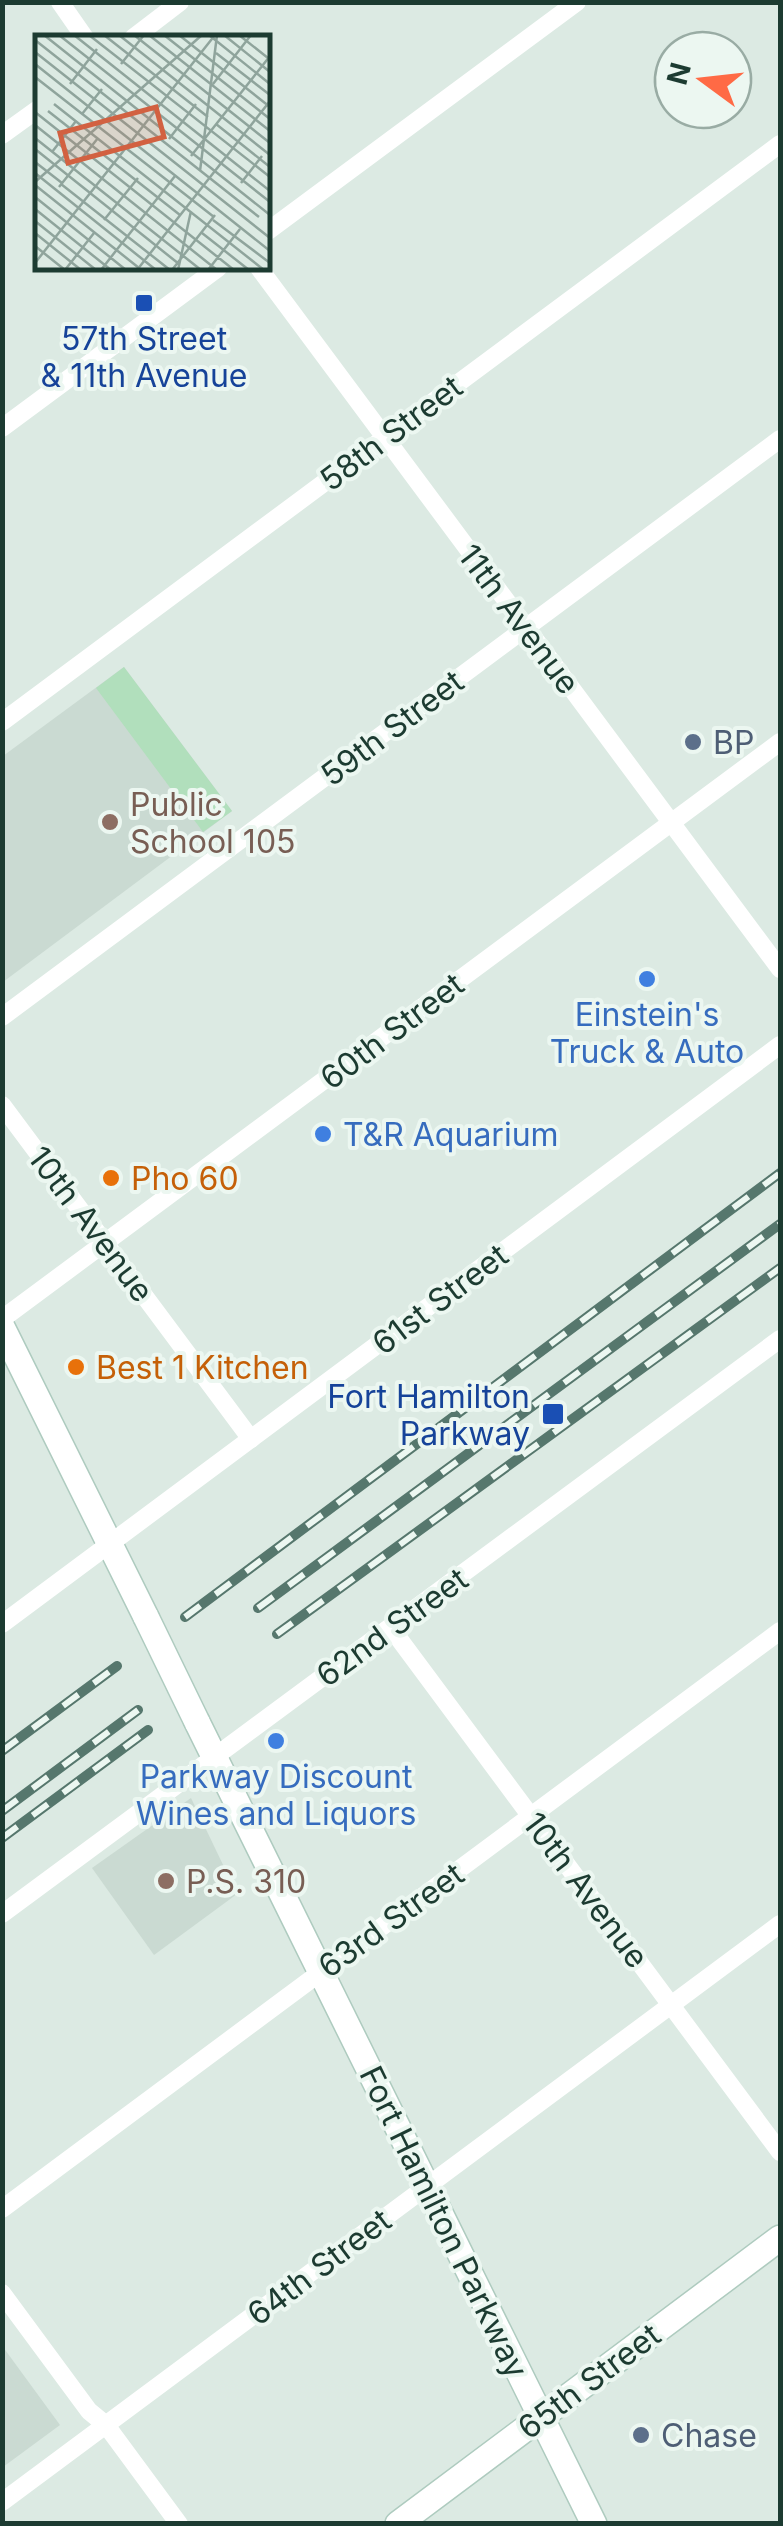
<svg xmlns="http://www.w3.org/2000/svg" width="783" height="2526" font-family="Inter,sans-serif">
  <style>
    .built { fill: #cadad2 }
    .green { fill: #b1dfbc }
    .lines { fill: none; stroke-linecap: round; stroke-linejoin: round }
    .secondary-casing { stroke: #aecbbf; stroke-width: 28 }
    .minor { stroke: #fff; stroke-width: 18 }
    .secondary { stroke: #fff; stroke-width: 25 }
    .rail-casing { stroke: #56776d; stroke-width: 10 }
    .rail { stroke: #ecf7f1; stroke-width: 6; stroke-dasharray: 19; stroke-linecap: butt }
    .secondary-bridge-casing { stroke: #aecbbf; stroke-width: 28; stroke-linecap: butt }
    .secondary-bridge { stroke: #fff; stroke-width: 25 }
    .transit-dot { fill: #1a4fb4; stroke: #ecf7f1; stroke-width: 4 }
    .service-dot { fill: #5c6f8a; stroke: #ecf7f1; stroke-width: 4 }
    .education-dot { fill: #8d6e63; stroke: #ecf7f1; stroke-width: 4 }
    .shop-dot { fill: #3f7fe0; stroke: #ecf7f1; stroke-width: 4 }
    .food-dot { fill: #e8710a; stroke: #ecf7f1; stroke-width: 4 }
    .labels { text-anchor: middle; dominant-baseline: central; stroke-width: 8; stroke-linejoin: round; paint-order: stroke }
    .transit-label { font-size: 32px; fill: #164399; stroke: #ecf7f1 }
    .street-label { font-size: 32px; fill: #1c3b31; stroke: #ecf7f1 }
    .service-label { font-size: 32px; fill: #4e5e75; stroke: #ecf7f1; text-anchor: start }
    .education-label { font-size: 32px; fill: #785e54; stroke: #ecf7f1; text-anchor: start }
    .shop-label { font-size: 32px; fill: #366cbe; stroke: #ecf7f1 }
    .food-label { font-size: 32px; fill: #c56008; stroke: #ecf7f1; text-anchor: start }
    .inset-road { fill: none; stroke: #8fa49c; stroke-width: 2.5 }
    .view { fill: #d26141; fill-opacity: 0.15; stroke: #d26141; stroke-width: 5 }
    .inset-edge { fill: none; stroke: #1c3b31; stroke-width: 5 }
  </style>
  <rect width="100%" height="100%" fill="#dceae3"/>
  <g class="built">
    <polygon points="124,667 232,811 3,982 3,756"/>
    <polygon points="191,1798 237,1894 154,1955 92,1868"/>
    <polygon points="3,2347 60,2425 3,2467"/>
  </g>
  <polygon class="green" points="124,667 232,811 203,832 96,688"/>
  <g class="lines">
    <defs>
      <g id="secondary">
        <polyline points="2,1327 146,1617"/>
        <polyline points="197,1722 594,2524"/>
        <polyline points="398,2524 780,2238"/>
      </g>
    </defs>
    <use href="#secondary" class="secondary-casing"/>
    <g class="minor">
      <polyline points="60,2 85,38"/>
      <polyline points="133,38 180,2"/>
      <polyline points="2,135 38,109"/>
      <polyline points="268,231 577,2"/>
      <polyline points="259,268 780,969"/>
      <polyline points="2,428 218,268"/>
      <polyline points="2,722 780,144"/>
      <polyline points="2,1017 780,439"/>
      <polyline points="2,1105 251,1439"/>
      <polyline points="2,1319 780,742"/>
      <polyline points="2,1624 780,1045"/>
      <polyline points="391,1628 780,2152"/>
      <polyline points="2,1914 780,1339"/>
      <polyline points="2,2209 780,1631"/>
      <polyline points="2,2293 89,2411 106,2425 179,2524"/>
      <polyline points="2,2502 780,1924"/>
    </g>
    <use href="#secondary" class="secondary"/>
    <defs>
      <g id="rail">
        <polyline points="258,1608 780,1224"/>
        <polyline points="185,1617 780,1173"/>
        <polyline points="277,1634 780,1268"/>
        <polyline points="2,1751 117,1666"/>
        <polyline points="2,1811 138,1710"/>
        <polyline points="2,1838 148,1730"/>
      </g>
    </defs>
    <use href="#rail" class="rail-casing"/>
    <use href="#rail" class="rail"/>
    <defs>
      <polyline id="secondary-bridge" points="146,1617 197,1722"/>
    </defs>
    <use href="#secondary-bridge" class="secondary-bridge-casing"/>
    <use href="#secondary-bridge" class="secondary-bridge"/>
  </g>
  <g class="transit-dot">
    <rect x="134" y="293" width="20" height="20" rx="5"/>
    <rect x="541" y="1402" width="24" height="24" rx="5"/>
  </g>
  <g class="service-dot">
    <circle cx="693" cy="742" r="10"/>
    <circle cx="641" cy="2435" r="10"/>
  </g>
  <g class="education-dot">
    <circle cx="110" cy="822" r="10"/>
    <circle cx="166" cy="1881" r="10"/>
  </g>
  <g class="shop-dot">
    <circle cx="647" cy="979" r="10"/>
    <circle cx="323" cy="1134" r="10"/>
    <circle cx="276" cy="1741" r="10"/>
  </g>
  <g class="food-dot">
    <circle cx="111" cy="1178" r="10"/>
    <circle cx="76" cy="1367" r="10"/>
  </g>
  <g class="labels">
    <g class="transit-label">
      <text x="144" y="338">57th Street<tspan x="144" dy="37">&amp; 11th Avenue</tspan></text>
      <text x="530" y="1396" text-anchor="end">Fort Hamilton<tspan x="530" dy="37">Parkway</tspan></text>
    </g>
    <g class="street-label">
      <text transform="translate(391 433) rotate(-37)">58th Street</text>
      <text transform="translate(519 619) rotate(53)">11th Avenue</text>
      <text transform="translate(392 728) rotate(-37)">59th Street</text>
      <text transform="translate(392 1031) rotate(-37)">60th Street</text>
      <text transform="translate(91 1224) rotate(53)">10th Avenue</text>
      <text transform="translate(440 1299) rotate(-37)">61st Street</text>
      <text transform="translate(392 1627) rotate(-36)">62nd Street</text>
      <text transform="translate(586 1890) rotate(53)">10th Avenue</text>
      <text transform="translate(391 1920) rotate(-36)">63rd Street</text>
      <text transform="translate(444 2222) rotate(64)">Fort Hamilton Parkway</text>
      <text transform="translate(319 2267) rotate(-37)">64th Street</text>
      <text transform="translate(589 2381) rotate(-37)">65th Street</text>
    </g>
    <g class="service-label">
      <text x="713" y="742">BP</text>
      <text x="661" y="2435">Chase</text>
    </g>
    <g class="education-label">
      <text x="130" y="804">Public<tspan x="130" dy="37">School 105</tspan></text>
      <text x="186" y="1881">P.S. 310</text>
    </g>
    <g class="shop-label">
      <text x="647" y="1014">Einstein's<tspan x="647" dy="37">Truck &amp; Auto</tspan></text>
      <text x="343" y="1134" text-anchor="start">T&amp;R Aquarium</text>
      <text x="276" y="1776">Parkway Discount<tspan x="276" dy="37">Wines and Liquors</tspan></text>
    </g>
    <g class="food-label">
      <text x="131" y="1178">Pho 60</text>
      <text x="96" y="1367">Best 1 Kitchen</text>
    </g>
  </g>
  <g transform="translate(35 35)">
    <rect width="235" height="235" fill="#dceae3"/>
    <path class="inset-road" d="M9,0L235,180M24,0L235,167M39,0L235,156M54,0L235,142M69,0L173,82M84,0L235,120M99,0L235,108M114,0L235,96M129,0L235,84M144,0L235,72M174,0L235,49M189,0L235,37M204,0L233,23M0,5L224,182M0,17L235,203M181,18L235,60M0,29L235,216M86,29L109,0M0,42L179,182M35,49L62,14M178,49L216,0M19,69L229,235M13,76L145,180M0,77L199,235M47,79L67,54M181,89L235,132M0,90L182,235M0,103L166,235M134,104L161,69M0,114L144,229M17,117L41,86M156,121L235,21M0,127L27,148M165,136L182,0M0,138L121,235M0,147L167,0M206,148L227,121M26,149L135,235M0,150L104,233M24,152L63,103M0,162L91,235M0,174L76,235M69,185L103,143M178,185L235,228M0,186L61,235M0,198L46,235M167,198L214,235M88,207L140,141M0,211L30,235M0,228L180,0M30,235L59,198M66,235L87,208M102,235L235,66M137,235L180,180M143,235L156,176M173,235L205,194"/>
    <path class="view" d="M121,72L129,102L33,128L25,98Z"/>
    <rect width="235" height="235" class="inset-edge"/>
  </g>
  <rect width="783" height="2526" fill="none" stroke="#1c3b31" stroke-width="10"/>
  <g transform="translate(703 80) rotate(285)"><circle r="48" fill="#ecf7f1" stroke="#99aca4" stroke-width="2.5"/>
  <path d="M0-8L18 38L0 25L-18 38Z" fill="#ff6a45"/>
  <text y="-15" font-size="28" font-weight="bold" text-anchor="middle" fill="#1c3b31">N</text>
  </g>
</svg>
